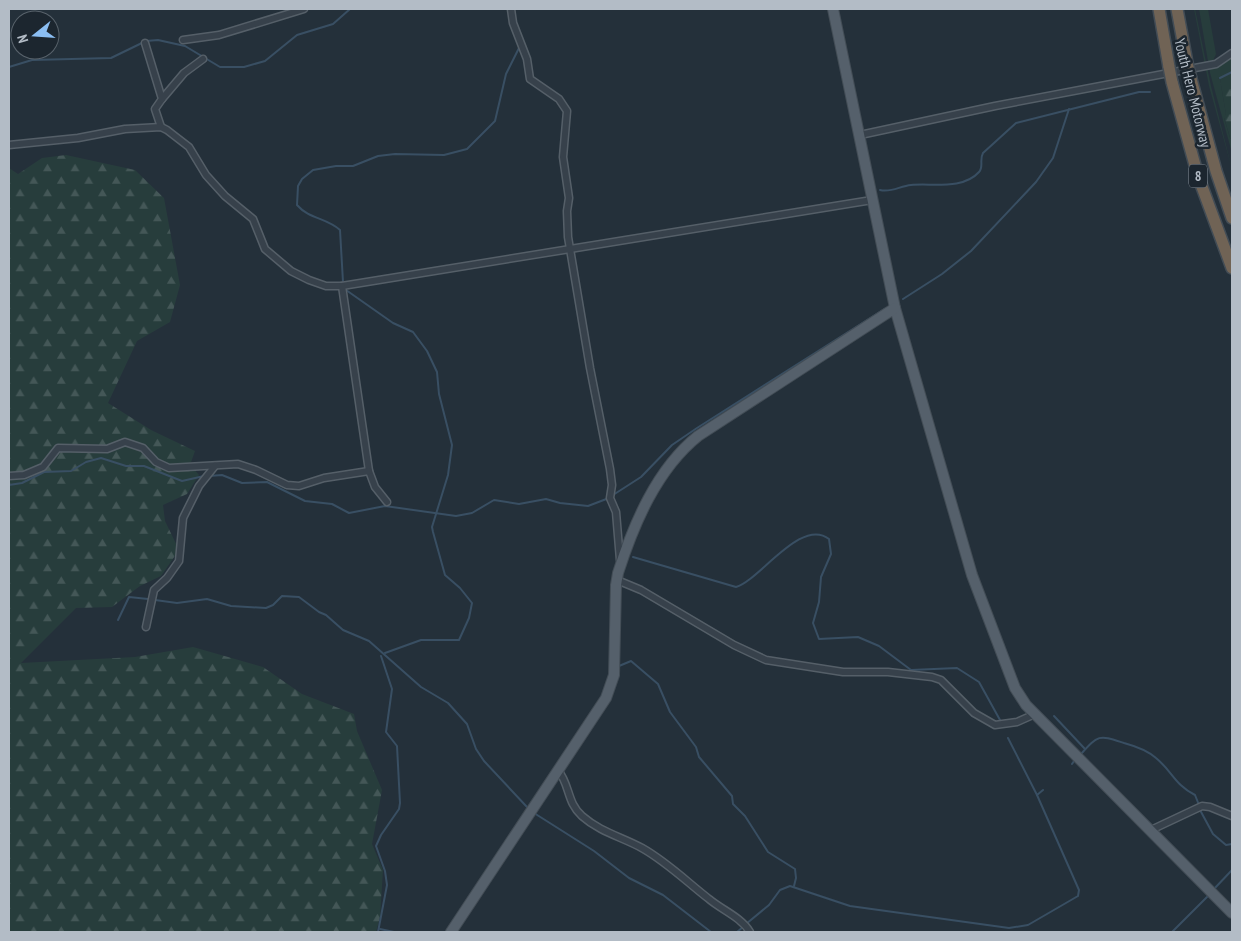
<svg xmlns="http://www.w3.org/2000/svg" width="1241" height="941" font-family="'PT Sans Narrow',sans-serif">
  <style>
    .green { fill: #273d3c }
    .forest { fill: url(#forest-firs) }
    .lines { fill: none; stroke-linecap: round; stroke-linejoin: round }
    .stream { stroke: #394f63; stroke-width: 2 }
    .minor-casing { stroke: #555f68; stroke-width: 9 }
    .primary-casing { stroke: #434d56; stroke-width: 12 }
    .motorway-casing { stroke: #424c55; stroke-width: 14 }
    .minor { stroke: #37414b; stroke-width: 6 }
    .primary { stroke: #55606b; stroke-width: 10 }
    .motorway { stroke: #706355; stroke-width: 11 }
    .motorway-bridge-casing { stroke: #424c55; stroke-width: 14; stroke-linecap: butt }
    .motorway-bridge { stroke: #706355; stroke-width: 11 }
    .labels { text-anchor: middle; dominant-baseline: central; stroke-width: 5; stroke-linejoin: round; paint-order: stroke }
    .shield { fill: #1c262f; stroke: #868f99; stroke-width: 1 }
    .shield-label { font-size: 14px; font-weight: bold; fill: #b3bcc6 }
    .street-label { font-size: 15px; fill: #b3bcc6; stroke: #1c262f }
  </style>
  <defs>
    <pattern id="forest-firs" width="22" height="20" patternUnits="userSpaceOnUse" patternTransform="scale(1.25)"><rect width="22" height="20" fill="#273d3c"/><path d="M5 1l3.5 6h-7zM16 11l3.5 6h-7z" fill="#445757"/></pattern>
  </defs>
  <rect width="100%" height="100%" fill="#24303a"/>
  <g class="green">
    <polygon points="1194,9 1195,9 1211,86 1232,169 1209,86"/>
    <polygon points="1199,9 1208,9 1216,54 1212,63 1219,65 1232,57 1232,71 1218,79 1220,79 1226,114 1224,118 1232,144 1232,153 1210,73"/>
  </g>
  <g class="forest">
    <polygon points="1232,73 1232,144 1224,117 1226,114 1220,79"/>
    <polygon points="66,155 135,170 164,198 180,285 170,322 137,341 108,403 151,430 195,451 190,465 199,475 187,494 163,505 165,521 179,550 161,576 140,586 112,607 76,608 21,663 135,657 193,647 263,667 302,694 354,714 357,731 382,790 372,844 383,870 380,917 376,932 9,932 9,168 18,174 42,158"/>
  </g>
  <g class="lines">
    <g class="stream">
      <polyline points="9,67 32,60 111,58 146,41 158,40 185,46 220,67 244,67 265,61 297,35 333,24 350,9"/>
      <polyline points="1220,78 1232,72"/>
      <path d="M880,190C891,193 900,186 911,185C932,183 963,190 979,172C984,167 979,160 983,153L1016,123L1139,92H1150"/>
      <path d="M343,282L340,230C327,218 309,219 297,205L298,186L302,179L313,170L336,166H353L378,156L395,154L444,155L467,149L495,121L506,74L519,48"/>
      <polyline points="346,290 393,323 413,332 427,351 437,372 439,394 452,445 448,475 432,527 433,532 445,575 460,588 472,603 469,618 459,640 421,640 385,653"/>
      <polyline points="903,299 942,274 971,251 1036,182 1053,158 1069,109"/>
      <polyline points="209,476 222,475 242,483 267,482 305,501 332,504 349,513 385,506 456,516 472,513 494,500 519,504 546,499 560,503 588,506 609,498"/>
      <polyline points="9,485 22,483 44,472 71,471 86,462 101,458 126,466 144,466 182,481 204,476"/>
      <polyline points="613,495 641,477 672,445 697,428 886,308"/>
      <path d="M633,557L736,587C760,580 801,517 829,539L831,554L821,577L819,602L813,623L819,639L858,637L879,646L911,670L957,668L979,682L1000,720"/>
      <polyline points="155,600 177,603 207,599 231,606 266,608 273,605 282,596 299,597 319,612 326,615 343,630 369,641 421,687 448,703 467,724 476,749 484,761 527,807"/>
      <polyline points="118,620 129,597 148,599"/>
      <polyline points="619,666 631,661 658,684 670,712 696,747 699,757 732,796 733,804 745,816 768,852 795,869 796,878 794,886"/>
      <polyline points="1054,716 1085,749"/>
      <polyline points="1008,738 1037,795"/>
      <path d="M1081,754C1099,734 1099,735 1124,743C1135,746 1147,750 1156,758C1173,772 1174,784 1195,795L1199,805"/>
      <polyline points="1072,764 1074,761"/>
      <polyline points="1200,810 1213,834 1226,845 1232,844"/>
      <polyline points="534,813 594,851 629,878 663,895 711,932"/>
      <polyline points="1214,889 1232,870"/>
      <polyline points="746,924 769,905 780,890 790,886 850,906 1009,928 1028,925 1078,896 1079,890 1037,795 1043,790"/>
      <polyline points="380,929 394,932"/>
      <polyline points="378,932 387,885 385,871 376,846 381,835 399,809 400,803 397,746 386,732 392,689 381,656"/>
      <polyline points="737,932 743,927"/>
      <polyline points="1172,932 1208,896"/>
    </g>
    <defs>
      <g id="minor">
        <polyline points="511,9 513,23 527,59 530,79 559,99 567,111 563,157 569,198 567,211 568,237 590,368 610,469 612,485 610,498 616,512 620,560"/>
        <polyline points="183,40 219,35 304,9"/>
        <polyline points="145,43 162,99 155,109 161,127"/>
        <polyline points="162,99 184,73 203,59"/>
        <polyline points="860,135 995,106 1216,64 1232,53"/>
        <polyline points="9,145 78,138 125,129 161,127 167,130 189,147 206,175 225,196 253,219 265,249 291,271 309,280 326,286 342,286 872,200"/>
        <polyline points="342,286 369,471 375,487 387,502"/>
        <polyline points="9,476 24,475 43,467 58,448 107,449 125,442 143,448 156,462 169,468 238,464 256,470 287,485 299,486 324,478 369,471"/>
        <polyline points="617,580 641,590 734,645 766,660 843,672 888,672 932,677 941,680 974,713 995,725 1017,722 1035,714"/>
        <polyline points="146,627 154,590 167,578 179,561 183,518 199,486 215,466"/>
        <path d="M558,770C570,785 567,803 582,816C600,832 622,837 642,848C667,862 687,882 709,899C722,910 741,917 750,932"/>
        <polyline points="1151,830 1202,806 1210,807 1232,816"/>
      </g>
      <g id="primary">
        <polyline points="833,9 895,308 972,575 1015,688 1026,705 1232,913"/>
        <path d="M451,932L606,698L614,675L616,585L618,573C634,523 657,469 698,436L895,308"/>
      </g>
      <g id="motorway">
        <polyline points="1159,9 1169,67"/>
        <polyline points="1177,9 1187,63"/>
        <polyline points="1191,79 1216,171 1232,218"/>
        <polyline points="1172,82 1198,176 1232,268"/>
      </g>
    </defs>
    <use href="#minor" class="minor-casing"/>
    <use href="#primary" class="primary-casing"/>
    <use href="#motorway" class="motorway-casing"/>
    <use href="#minor" class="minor"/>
    <use href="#primary" class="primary"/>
    <use href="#motorway" class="motorway"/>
    <defs>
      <g id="motorway-bridge">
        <polyline points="1187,63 1191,79"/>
        <polyline points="1169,67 1172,82"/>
      </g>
    </defs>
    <use href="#motorway-bridge" class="motorway-bridge-casing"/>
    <use href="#motorway-bridge" class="motorway-bridge"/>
  </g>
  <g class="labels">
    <rect class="shield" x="1189" y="164.5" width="18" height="23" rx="4"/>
    <g class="shield-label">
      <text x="1198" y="176">8</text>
    </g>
    <g class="street-label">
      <text transform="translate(1193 93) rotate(76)">Youth Hero Motorway</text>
    </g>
  </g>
  <rect width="1241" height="941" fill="none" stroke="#b3bcc6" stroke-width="20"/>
  <g transform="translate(35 35) rotate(253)"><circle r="24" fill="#1c262f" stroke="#58626b"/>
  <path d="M0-4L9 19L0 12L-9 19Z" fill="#8bbef3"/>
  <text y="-8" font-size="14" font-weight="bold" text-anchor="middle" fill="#b3bcc6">N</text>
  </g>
</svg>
